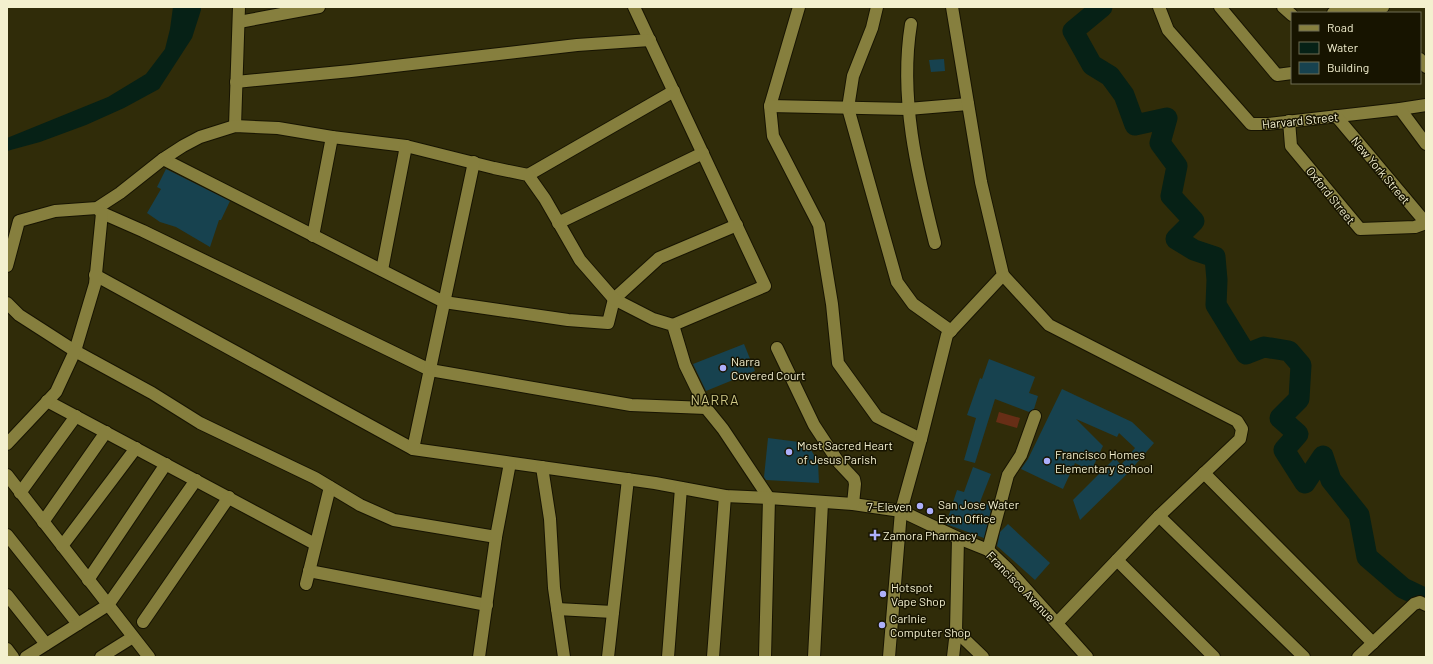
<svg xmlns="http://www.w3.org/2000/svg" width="1433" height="664" font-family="Barlow,sans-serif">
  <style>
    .green { fill: #672e16 }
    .water { fill: #062116 }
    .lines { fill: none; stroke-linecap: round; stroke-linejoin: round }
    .river { stroke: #062116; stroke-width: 21 }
    .building { fill: #17424f }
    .minor-casing { stroke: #171402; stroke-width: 14 }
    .minor { stroke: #867f3e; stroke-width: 12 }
    .poi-dot { fill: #adaffb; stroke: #171400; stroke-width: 1.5 }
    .labels { text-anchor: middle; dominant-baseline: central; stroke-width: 3; stroke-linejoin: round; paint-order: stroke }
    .street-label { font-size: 12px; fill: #f3f0cf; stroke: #171400 }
    .poi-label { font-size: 12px; fill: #f3f0cf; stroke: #171400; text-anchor: start }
    .quarter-label { font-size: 14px; letter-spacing: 1px; fill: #cec785; stroke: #171400 }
  </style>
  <rect width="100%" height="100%" fill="#302c09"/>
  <polygon class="green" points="999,412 1020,418 1017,428 996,422"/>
  <polygon class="water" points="173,7 201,7 201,10 192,38 159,89 124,108 86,125 40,142 7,151 7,138 108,97 146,74 165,49 170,29"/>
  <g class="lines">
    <polyline class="river" points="1102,7 1073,31 1092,65 1110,76 1124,95 1135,125 1167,118 1160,143 1177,166 1171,196 1194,221 1176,239 1194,250 1215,257 1217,280 1216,305 1246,354 1264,347 1289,351 1301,365 1299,399 1280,418 1298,434 1284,450 1305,483 1323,456 1331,480 1359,515 1367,557 1403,588 1426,599"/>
  </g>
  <g class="building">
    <polygon points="944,59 945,71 931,72 929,60"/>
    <polygon points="166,169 230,201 221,220 219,220 210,247 176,227 160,222 147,213 161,189 157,187"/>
    <polygon points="744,344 755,371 706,391 693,364"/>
    <polygon points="989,359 1035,377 1029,393 1038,396 1034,409 1029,412 995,399 975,463 964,460 976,418 967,415 980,378 982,379"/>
    <polygon points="1062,389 1132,422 1154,443 1129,472 1080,520 1073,500 1115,458 1121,465 1135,448 1119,433 1117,437 1076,419 1103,446 1091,471 1075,463 1063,489 1021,469 1028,459"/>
    <polygon points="768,438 807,443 818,462 819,483 766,480 764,477"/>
    <polygon points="973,467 991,474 980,502 992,506 984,538 946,524 957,490 964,492"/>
    <polygon points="1008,524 1050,563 1035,580 997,546 1000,532"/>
  </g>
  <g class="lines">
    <defs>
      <g id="minor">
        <polyline points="634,7 765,286 673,325"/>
        <polyline points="799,7 770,106 773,136 819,225 832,304 838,363 877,417 921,439"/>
        <polyline points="877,7 872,28 853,76 848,108 897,282 913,304 951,331"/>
        <polyline points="1159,7 1168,30 1251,124 1268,124 1400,109 1426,105"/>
        <polyline points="1220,7 1277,75 1292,73"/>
        <polyline points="1283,7 1292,15"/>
        <polyline points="1333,13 1383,7"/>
        <polyline points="239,22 319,7"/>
        <path d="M911,24C899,97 917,172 935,243"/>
        <polyline points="1420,59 1426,67"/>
        <polyline points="236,82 351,71 577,45 650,40"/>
        <polyline points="770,106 908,109 968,104"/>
        <polyline points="1400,109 1426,144"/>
        <polyline points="1336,116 1426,223"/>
        <polyline points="1289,121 1291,146 1360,229 1415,227 1426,223"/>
        <polyline points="235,126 239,7"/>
        <polyline points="163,159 444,302 568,320 608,323 614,299 659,258 737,225"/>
        <polyline points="528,175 674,91"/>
        <polyline points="97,208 102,213 143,231 430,370 631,405 706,408"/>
        <polyline points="558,223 703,153"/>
        <polyline points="313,236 332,137"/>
        <polyline points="7,266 19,221 55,211 97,208 120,193 163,159 183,146 200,137 235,126 278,128 332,137 406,146 494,168 528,175 545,199 580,260 614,299 653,319 673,325 685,365 706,408 723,429 769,498 765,657"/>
        <polyline points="382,270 406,146"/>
        <polyline points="95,275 413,449 655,483 725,496 769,498 853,504 901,511 958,538 988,550 1007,568 1087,657"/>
        <polyline points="1003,275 1049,325 1237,421 1242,429 1240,439 1159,516 1057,623"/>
        <polyline points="7,303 19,315 75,351 152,393 200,423 315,478 360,505 394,520 496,537"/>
        <polyline points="777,348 814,425 839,463 854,479 855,484 853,504"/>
        <polyline points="47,401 315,544"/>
        <polyline points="7,444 56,392 75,351 95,284 102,213"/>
        <polyline points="413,449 474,162"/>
        <polyline points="542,467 550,519 554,588 564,657"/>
        <polyline points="1204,473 1373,643"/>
        <polyline points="7,475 149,657"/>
        <polyline points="20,493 76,416"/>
        <polyline points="1159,516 1304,657"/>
        <polyline points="43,522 106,432"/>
        <polyline points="7,535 78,624"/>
        <polyline points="62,546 136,448"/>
        <polyline points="988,550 1008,475 1021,455 1035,416"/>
        <polyline points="1117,560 1214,657"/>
        <polyline points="309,571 487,605"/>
        <polyline points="88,580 166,464"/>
        <polyline points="306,584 330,487"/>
        <polyline points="7,595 46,644"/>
        <polyline points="557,609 613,612"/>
        <polyline points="143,622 229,497"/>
        <polyline points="956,631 983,657"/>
        <polyline points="7,649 13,657"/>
        <polyline points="26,657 108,605 196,480"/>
        <polyline points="101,657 133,637"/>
        <polyline points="479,657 496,537 510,463"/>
        <polyline points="608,657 628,479"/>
        <polyline points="668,657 681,488"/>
        <polyline points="713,657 725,496"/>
        <polyline points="814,657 822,503"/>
        <polyline points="889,657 901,511 921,439 947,335 1003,275 981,182 952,7"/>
        <polyline points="953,657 956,631 958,538"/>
        <polyline points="1358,657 1414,604 1420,602 1426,605"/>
      </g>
    </defs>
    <use href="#minor" class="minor-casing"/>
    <use href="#minor" class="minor"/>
  </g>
  <g class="poi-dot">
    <circle cx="723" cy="368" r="4"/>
    <circle cx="789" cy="452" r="4"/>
    <circle cx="1047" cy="461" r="4"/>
    <circle cx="920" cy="506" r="4"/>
    <circle cx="930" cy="511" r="4"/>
    <path d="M873 529h4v4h4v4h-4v4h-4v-4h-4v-4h4z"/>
    <circle cx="883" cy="594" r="4"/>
    <circle cx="882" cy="625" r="4"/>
  </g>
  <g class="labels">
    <g class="street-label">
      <text transform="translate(1300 120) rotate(-6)">Harvard Street</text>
      <text transform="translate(1381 170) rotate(50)">New York Street</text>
      <text transform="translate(1331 195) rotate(51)">Oxford Street</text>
      <text transform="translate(1021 586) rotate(46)">Francisco Avenue</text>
    </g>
    <g class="poi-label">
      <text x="731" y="361">Narra<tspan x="731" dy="14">Covered Court</tspan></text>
      <text x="797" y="445">Most Sacred Heart<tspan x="797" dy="14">of Jesus Parish</tspan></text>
      <text x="1055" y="454">Francisco Homes<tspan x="1055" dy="14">Elementary School</tspan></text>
      <text x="938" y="504">San Jose Water<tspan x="938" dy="14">Extn Office</tspan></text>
      <text x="912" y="506" text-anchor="end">7-Eleven</text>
      <text x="883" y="535">Zamora Pharmacy</text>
      <text x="891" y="587">Hotspot<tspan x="891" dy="14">Vape Shop</tspan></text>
      <text x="890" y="618">Carlnie<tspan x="890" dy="14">Computer Shop</tspan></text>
    </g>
    <g class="quarter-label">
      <text x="715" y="399">NARRA</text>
    </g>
  </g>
  <rect width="1433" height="664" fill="none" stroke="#f3f0cf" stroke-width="16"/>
  <rect x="1291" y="12" width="130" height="72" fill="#171400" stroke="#6f6c53"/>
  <rect x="1299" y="25" width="20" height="6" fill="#867f3e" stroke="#6f6c53"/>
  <text x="1327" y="32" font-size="12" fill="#f3f0cf">Road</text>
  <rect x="1299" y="42" width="20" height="12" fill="#062116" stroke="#6f6c53"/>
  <text x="1327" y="52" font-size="12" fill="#f3f0cf">Water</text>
  <rect x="1299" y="62" width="20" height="12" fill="#17424f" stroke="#6f6c53"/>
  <text x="1327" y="72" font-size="12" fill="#f3f0cf">Building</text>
</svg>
